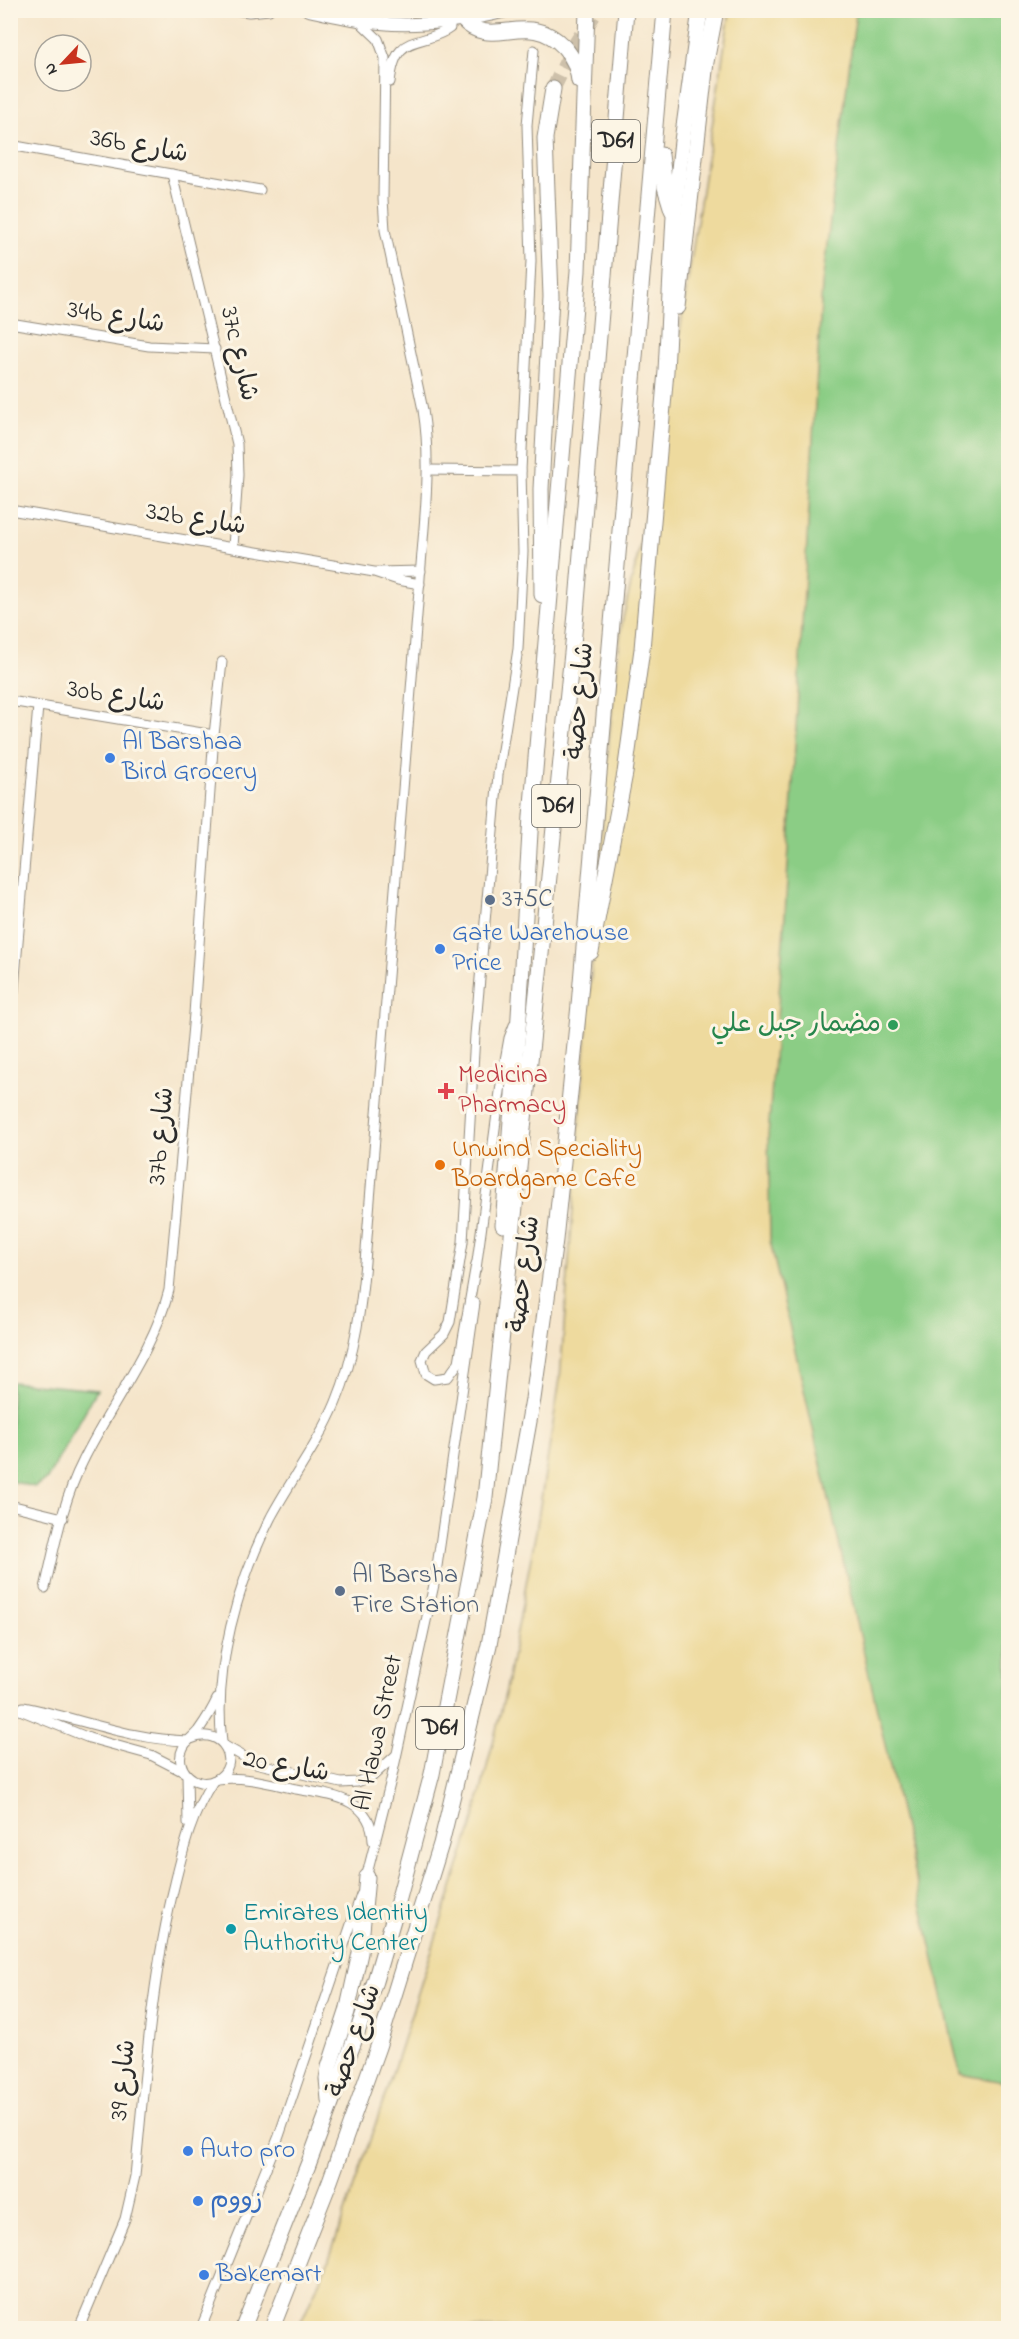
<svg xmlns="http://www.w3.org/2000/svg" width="1019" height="2339" font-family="'Indie Flower','Playpen Sans Arabic',sans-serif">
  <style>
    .green { fill: #8bcd85; stroke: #5b7c58; stroke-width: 1.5 }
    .sand { fill: #eeda9e; stroke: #8c8264; stroke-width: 1.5 }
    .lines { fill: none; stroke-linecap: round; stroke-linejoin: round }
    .primary-tunnel { stroke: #cdc0aa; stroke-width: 15; stroke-dasharray: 15 8; stroke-linecap: butt }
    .minor-casing { stroke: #90887a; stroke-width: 11 }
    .tertiary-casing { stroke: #90887a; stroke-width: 14 }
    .primary-casing { stroke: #90887a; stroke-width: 17 }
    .minor { stroke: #fff; stroke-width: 9 }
    .tertiary { stroke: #fff; stroke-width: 12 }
    .primary { stroke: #fff; stroke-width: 15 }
    .shop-dot { fill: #3f7fe0; stroke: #fcf5e5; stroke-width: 2 }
    .service-dot { fill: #5c6f8a; stroke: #fcf5e5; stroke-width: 2 }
    .leisure-dot { fill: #2e9e5b; stroke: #fcf5e5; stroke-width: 2 }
    .health-dot { fill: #e0444e; stroke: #fcf5e5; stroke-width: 2 }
    .food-dot { fill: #e8710a; stroke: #fcf5e5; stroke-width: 2 }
    .culture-dot { fill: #0f9aa8; stroke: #fcf5e5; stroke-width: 2 }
    .labels { text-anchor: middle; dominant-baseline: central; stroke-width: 6; stroke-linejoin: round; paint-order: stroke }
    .shield { fill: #fcf5e5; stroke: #6a6863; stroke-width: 1.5 }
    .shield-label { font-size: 24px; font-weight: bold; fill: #2b2b2b }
    .street-label { font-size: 26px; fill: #2b2b2b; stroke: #fcf5e5 }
    .shop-label { font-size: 26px; fill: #366cbe; stroke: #fcf5e5; text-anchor: start }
    .service-label { font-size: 26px; fill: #4e5e75; stroke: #fcf5e5; text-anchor: start }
    .leisure-label { font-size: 26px; fill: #27864d; stroke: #fcf5e5; text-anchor: end }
    .health-label { font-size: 26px; fill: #be3a42; stroke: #fcf5e5; text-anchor: start }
    .food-label { font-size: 26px; fill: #c56008; stroke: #fcf5e5; text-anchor: start }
    .culture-label { font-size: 26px; fill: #0d838f; stroke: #fcf5e5; text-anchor: start }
  </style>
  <rect width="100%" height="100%" fill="#fcf5e5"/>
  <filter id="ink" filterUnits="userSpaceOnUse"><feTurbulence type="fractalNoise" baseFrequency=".0167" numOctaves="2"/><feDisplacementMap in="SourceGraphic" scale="12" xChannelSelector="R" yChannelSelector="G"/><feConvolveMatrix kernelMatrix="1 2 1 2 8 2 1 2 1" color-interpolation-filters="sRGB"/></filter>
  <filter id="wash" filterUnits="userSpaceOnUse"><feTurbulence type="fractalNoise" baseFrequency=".008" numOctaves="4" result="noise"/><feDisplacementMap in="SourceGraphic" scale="24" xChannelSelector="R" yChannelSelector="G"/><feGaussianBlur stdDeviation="1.35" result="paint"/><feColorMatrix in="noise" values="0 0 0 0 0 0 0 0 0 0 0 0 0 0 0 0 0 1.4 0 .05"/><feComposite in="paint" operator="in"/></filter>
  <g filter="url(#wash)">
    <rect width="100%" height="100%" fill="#f5e5ca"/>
    <g class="green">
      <polygon points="856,11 1008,11 1008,2083 960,2074 770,1241 768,1135 785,914 822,284"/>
      <polygon points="11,1382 97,1390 47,1479 34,1487 11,1481"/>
    </g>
    <polygon class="sand" points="730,11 856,11 822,284 785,914 768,1135 770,1241 960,2074 1008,2083 1008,2328 298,2328 328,2262 381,2108 474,1819 506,1690 536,1531 560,1379 610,728 622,622 658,471"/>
  </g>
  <g filter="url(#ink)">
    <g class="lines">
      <polyline class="primary-tunnel" points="553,89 574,46 597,10"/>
      <defs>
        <g id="minor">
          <polyline points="234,10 249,12 269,10"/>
          <path d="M390,82C396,33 415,48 447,30L450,28V20"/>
          <polyline points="10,145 260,190"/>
          <polyline points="172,174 237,444 238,475 233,547"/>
          <polyline points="10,323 149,346 215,349"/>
          <polyline points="428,470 521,471"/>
          <polyline points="10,510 374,572 398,580 420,584"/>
          <polyline points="377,572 421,571"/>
          <polyline points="10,701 214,735"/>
          <polyline points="10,1036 38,706"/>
          <polyline points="476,1264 459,1362 448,1377 434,1379 426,1374 422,1360 426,1351 444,1334 450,1322 463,1242 475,1035 498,775 518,649 523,552 521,471 531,261 527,125 534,50"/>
          <polyline points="476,1269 502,1077 509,1038 514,1025"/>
          <polyline points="10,1505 63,1518"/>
          <path d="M45,1588C55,1545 63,1500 83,1461C110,1405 154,1350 169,1290L194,1014L214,735L222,662"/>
          <polyline points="10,1706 89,1738 151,1755 184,1772"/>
          <path d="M23,1707C79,1718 131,1740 188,1741"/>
          <path d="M191,1739C223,1724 244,1766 215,1780C195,1790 173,1768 183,1748C186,1741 193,1737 198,1731C205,1721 212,1710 217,1699"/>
          <path d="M222,1742C213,1669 238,1582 271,1517C292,1478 319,1443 336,1402C356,1354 362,1301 366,1250L420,578C424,521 432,466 423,410L385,230L383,199L385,58L378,39L358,20"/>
          <polyline points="225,1746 255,1763 341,1783 357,1782 373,1776 395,1756"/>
          <polyline points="187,1775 188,1823"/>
          <path d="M217,1779C245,1776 269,1783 296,1789C329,1795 372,1797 373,1841"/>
          <polyline points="365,1882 392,1776 435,1580 475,1303"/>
          <path d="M79,2328L125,2219L135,2176C145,2078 151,1979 175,1883C184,1846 192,1813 213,1781"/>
          <polyline points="201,2328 279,2136 361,1895"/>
        </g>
        <path id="tertiary" d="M308,10C332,15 356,21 381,23C419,27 473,20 510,10"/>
        <g id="primary">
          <path d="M462,19C492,52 527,8 564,47C573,57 578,68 579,81"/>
          <polyline points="661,155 665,187 672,210"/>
          <polyline points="678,307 706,62 716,10"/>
          <polyline points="542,595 541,489 551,296 545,138 553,89"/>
          <polyline points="591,952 625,773 642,649 666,371 674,216 682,141 700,10"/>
          <polyline points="503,1225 519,1016 531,816 578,271 587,10"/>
          <polyline points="329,2100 327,2079 329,2067 347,2012 360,1953 367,1877"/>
          <polyline points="243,2328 308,2165 353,2044 375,1981 395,1913 432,1774 485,1498 576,614 626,10"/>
          <polyline points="272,2328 330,2181 378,2047 441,1844 489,1645 533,1399 555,1240 579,1005 665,10"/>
        </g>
      </defs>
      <use href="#minor" class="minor-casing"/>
      <use href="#tertiary" class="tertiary-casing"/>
      <use href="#primary" class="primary-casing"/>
      <use href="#minor" class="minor"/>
      <use href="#tertiary" class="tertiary"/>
      <use href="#primary" class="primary"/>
    </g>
  </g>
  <g class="shop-dot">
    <circle cx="110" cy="758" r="6"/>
    <circle cx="440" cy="949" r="6"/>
    <circle cx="188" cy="2151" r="6"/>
    <circle cx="198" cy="2201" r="6"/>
    <circle cx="204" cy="2275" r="6"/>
  </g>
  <g class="service-dot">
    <circle cx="490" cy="900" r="6"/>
    <circle cx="340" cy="1591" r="6"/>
  </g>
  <circle class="leisure-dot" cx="893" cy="1025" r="6"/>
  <path class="health-dot" d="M443 1082h6v6h6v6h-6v6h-6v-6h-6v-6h6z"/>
  <circle class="food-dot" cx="440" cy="1165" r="6"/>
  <circle class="culture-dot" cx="231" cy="1929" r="6"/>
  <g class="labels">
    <g class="shield">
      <rect x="592" y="120" width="48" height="42" rx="4.5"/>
      <rect x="532" y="785" width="48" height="42" rx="4.5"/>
      <rect x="416" y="1707" width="48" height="42" rx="4.5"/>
    </g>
    <g class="shield-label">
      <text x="616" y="141">D61</text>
      <text x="556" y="806">D61</text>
      <text x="440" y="1728">D61</text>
    </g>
    <g class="street-label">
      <text transform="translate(139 147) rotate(10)">36b شارع</text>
      <text transform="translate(116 318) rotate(9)">34b شارع</text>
      <text transform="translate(238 354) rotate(77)">37c شارع</text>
      <text transform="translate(196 520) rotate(9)">32b شارع</text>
      <text transform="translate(116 697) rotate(9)">30b شارع</text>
      <text transform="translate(581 701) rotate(-85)">شارع حصة</text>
      <text transform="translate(162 1136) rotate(-85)">37b شارع</text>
      <text transform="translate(525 1274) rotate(-83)">شارع حصة</text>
      <text transform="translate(379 1733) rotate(-78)">Al Hawa Street</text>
      <text transform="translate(286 1767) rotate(10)">شارع 20</text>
      <text transform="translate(355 2041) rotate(-71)">شارع حصة</text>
      <text transform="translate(124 2080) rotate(-84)">شارع 39</text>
    </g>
    <g class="shop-label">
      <text x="122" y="743">Al Barshaa<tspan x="122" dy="30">Bird Grocery</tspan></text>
      <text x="452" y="934">Gate Warehouse<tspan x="452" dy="30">Price</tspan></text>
      <text x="200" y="2151">Auto pro</text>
      <text x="210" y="2201">زووم</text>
      <text x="216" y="2275">Bakemart</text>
    </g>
    <g class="service-label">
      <text x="502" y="900">375C</text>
      <text x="352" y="1576">Al Barsha<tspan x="352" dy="30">Fire Station</tspan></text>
    </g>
    <g class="leisure-label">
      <text x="881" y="1025">مضمار جبل علي</text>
    </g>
    <g class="health-label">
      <text x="458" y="1076">Medicina<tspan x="458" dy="30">Pharmacy</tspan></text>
    </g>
    <g class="food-label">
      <text x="452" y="1150">Unwind Speciality<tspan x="452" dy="30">Boardgame Cafe</tspan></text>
    </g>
    <g class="culture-label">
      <text x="243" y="1914">Emirates Identity<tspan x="243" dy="30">Authority Center</tspan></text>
    </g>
  </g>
  <rect width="1019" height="2339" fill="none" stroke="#fcf5e5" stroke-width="36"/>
  <g transform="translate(63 63) rotate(244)"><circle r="28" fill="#fcf5e5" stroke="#a8a49b" stroke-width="1.5"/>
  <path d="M0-4.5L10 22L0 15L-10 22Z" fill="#c8321e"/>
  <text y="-9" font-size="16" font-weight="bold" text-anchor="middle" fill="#2b2b2b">N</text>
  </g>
</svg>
